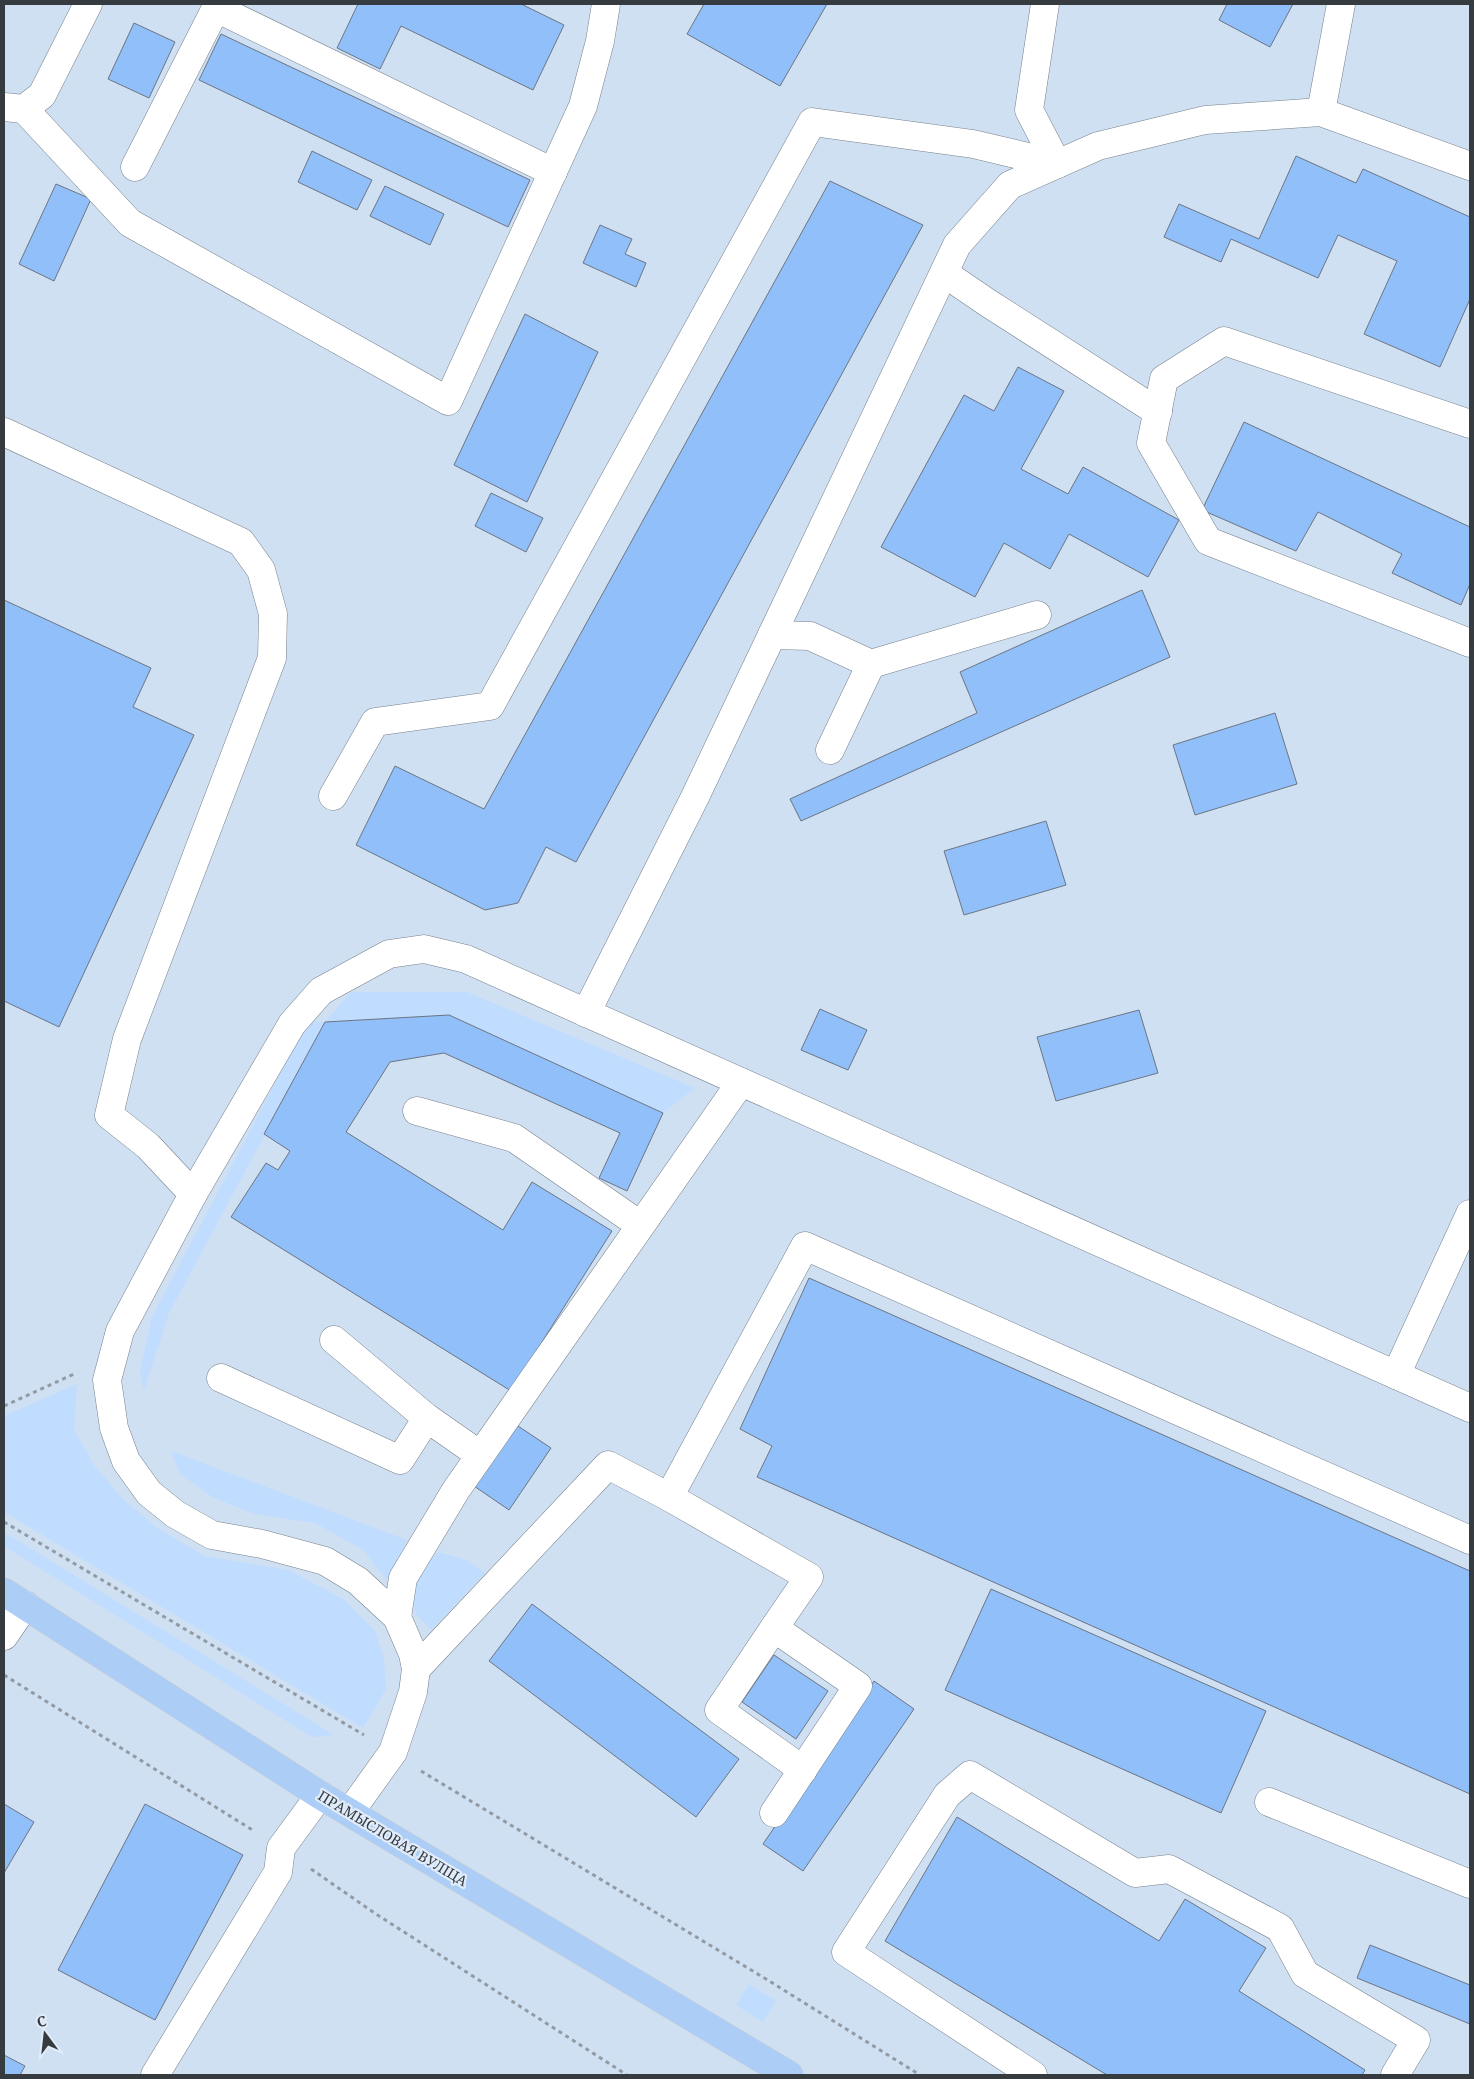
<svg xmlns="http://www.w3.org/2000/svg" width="1474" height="2079" font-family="'Noto Serif',serif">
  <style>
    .built { fill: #d0e0f3 }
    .green { fill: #c0dcfe }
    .building { fill: #90bff9; stroke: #6c7582 }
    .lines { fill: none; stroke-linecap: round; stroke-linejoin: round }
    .minor-casing { stroke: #76808c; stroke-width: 29 }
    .major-casing { stroke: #cfd0d1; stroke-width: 29 }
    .path { stroke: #929aa4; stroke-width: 3; stroke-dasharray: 4 4; stroke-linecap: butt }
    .minor { stroke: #fff; stroke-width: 28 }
    .major { stroke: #accdf6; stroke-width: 28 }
    .labels { text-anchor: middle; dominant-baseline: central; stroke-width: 4.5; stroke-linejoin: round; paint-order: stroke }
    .street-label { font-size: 14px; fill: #363b40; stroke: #e1ecfa }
  </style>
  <rect width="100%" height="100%" fill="#e1ecfa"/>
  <rect class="built" x="4" y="4" width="1466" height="2071"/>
  <g class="green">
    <polygon points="351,992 467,992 695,1088 663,1113 449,1015 325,1022 169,1313 144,1390 140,1372 152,1317 308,1021 325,1022"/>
    <polygon points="77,1384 74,1430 94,1465 124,1500 159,1529 205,1556 288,1570 345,1600 375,1631 384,1658 386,1689 363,1728 4,1512 4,1416"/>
    <polygon points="171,1451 407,1540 389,1583 363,1550 315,1523 254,1514 214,1498 180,1474"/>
    <polygon points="4,1532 334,1735 312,1737 4,1546"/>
    <path d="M438,1552L467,1560L485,1573L431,1630C426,1624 418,1618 415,1611C404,1587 423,1568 438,1552Z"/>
    <polygon points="749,1984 776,2001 763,2022 736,2005"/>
  </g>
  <g class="building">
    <polygon points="358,4 521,4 564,25 533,90 401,26 380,69 337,48"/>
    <polygon points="704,4 827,4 780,86 687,34"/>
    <polygon points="1227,4 1293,4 1270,47 1219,20"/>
    <polygon points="134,23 175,42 149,98 108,79"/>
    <polygon points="221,34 530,180 508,227 199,80"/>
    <polygon points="312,151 372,180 357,210 298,182"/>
    <polygon points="1296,156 1356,183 1363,169 1470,217 1470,299 1440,367 1364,334 1397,261 1338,235 1318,278 1231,239 1221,262 1164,237 1179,204 1259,239"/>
    <polygon points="830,181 923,225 576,862 546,847 518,903 485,910 356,845 395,766 484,809"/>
    <polygon points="56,184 91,199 54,281 19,264"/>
    <polygon points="385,186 444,214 430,245 370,216"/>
    <polygon points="600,225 632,239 625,254 646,263 636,287 583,263"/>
    <polygon points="525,314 598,352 527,502 454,465"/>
    <polygon points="1018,367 1064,391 1021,469 1068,494 1083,467 1179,520 1148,577 1069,534 1050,569 1004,543 975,597 881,547 964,395 994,411"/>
    <polygon points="1244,422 1470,527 1470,584 1461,605 1392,573 1402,554 1318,512 1296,551 1202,510"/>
    <polygon points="491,493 543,518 526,552 475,526"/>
    <polygon points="1142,590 1170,657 801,821 790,799 977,713 960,672"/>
    <polygon points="4,600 151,668 133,707 194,735 59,1027 4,1001"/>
    <polygon points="1275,713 1297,784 1195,815 1173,745"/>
    <polygon points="1046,821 1066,885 964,915 944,851"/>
    <polygon points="820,1009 867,1030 848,1070 801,1050"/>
    <polygon points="1139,1010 1158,1073 1056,1101 1037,1037"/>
    <polygon points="449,1015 663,1113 627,1191 599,1178 620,1133 444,1053 390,1062 346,1132 503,1230 532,1182 612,1231 511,1391 231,1217 266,1163 278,1170 290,1151 264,1134 325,1022"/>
    <polygon points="809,1278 1470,1571 1470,1794 757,1477 772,1446 740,1429"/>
    <polygon points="515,1424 551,1448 509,1510 474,1486"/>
    <polygon points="991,1589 1266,1711 1221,1813 945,1690"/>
    <polygon points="532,1604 739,1759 696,1817 489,1661"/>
    <polygon points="774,1655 828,1691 796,1739 742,1702"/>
    <polygon points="874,1681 914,1709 803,1871 763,1844"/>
    <polygon points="4,1804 34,1822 4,1873"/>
    <polygon points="145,1804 243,1855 155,2020 58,1970"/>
    <polygon points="957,1817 1159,1941 1185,1899 1266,1948 1239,1991 1365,2070 1362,2075 1107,2075 885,1941"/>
    <polygon points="1370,1945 1470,1985 1470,2024 1357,1978"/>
    <polygon points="4,2055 25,2066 20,2075 4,2075"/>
  </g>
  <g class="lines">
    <defs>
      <g id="minor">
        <polyline points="1045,4 1029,110 1057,164"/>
        <polyline points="216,8 553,172"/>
        <polyline points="4,107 24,109 42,95 88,4"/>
        <polyline points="24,109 130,223 448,401 583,106 600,41 606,4"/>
        <polyline points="1321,112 1341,4"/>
        <polyline points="135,167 218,4"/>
        <polyline points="944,273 988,303 1158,412"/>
        <polyline points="1470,424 1224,341 1164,379 1151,443 1208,541 1470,643"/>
        <polyline points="4,432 241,542 261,570 273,614 272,658 127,1039 109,1115 148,1146 193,1194"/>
        <polyline points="772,635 810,636 871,664 1037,615"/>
        <polyline points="830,750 871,664"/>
        <polyline points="333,796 375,722 490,706 812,122 973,144 1057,164"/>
        <polyline points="586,1013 695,797 957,245 1010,185 1098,146 1205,120 1321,112 1470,166"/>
        <polyline points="417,1111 514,1138 640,1225"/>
        <polyline points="334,1340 427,1418 480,1455"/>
        <polyline points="1396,1375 1470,1214"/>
        <polyline points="221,1378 400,1460 427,1418"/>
        <polyline points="669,1497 809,1577 774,1628 858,1686 774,1813"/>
        <polyline points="397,1617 403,1578 456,1490 741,1082"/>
        <polyline points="774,1628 719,1710 803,1770"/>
        <polyline points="4,1636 25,1605"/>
        <polyline points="416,1669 608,1465 669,1497 805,1246 1470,1540"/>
        <polyline points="1269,1802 1470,1884"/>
        <polyline points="350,1812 393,1752 413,1692 416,1669 413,1654 397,1617 358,1581 325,1561 262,1544 212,1535 175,1514 149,1493 126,1461 114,1428 107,1380 120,1331 193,1194 292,1024 321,991 389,954 424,949 466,959 1470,1408"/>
        <polyline points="155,2075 278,1872 281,1848 320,1795"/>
        <polyline points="1033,2075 846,1952 947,1795 970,1775 1135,1873 1169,1869 1280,1928 1305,1974 1416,2040 1395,2075"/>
      </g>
      <polyline id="major" points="4,1592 320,1795 789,2075"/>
    </defs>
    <use href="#minor" class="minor-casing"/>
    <use href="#major" class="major-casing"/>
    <g class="path">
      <polyline points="4,1406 74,1374"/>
      <polyline points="4,1522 364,1735"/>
      <polyline points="4,1675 254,1831"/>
      <polyline points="421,1771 766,1979 920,2075"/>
      <polyline points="311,1869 376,1914 627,2075"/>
    </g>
    <use href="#minor" class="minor"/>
    <use href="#major" class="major"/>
  </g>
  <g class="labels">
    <g class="street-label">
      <text transform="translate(393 1838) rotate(31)">ПРАМЫСЛОВАЯ ВУЛІЦА</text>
    </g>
  </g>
  <rect width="1474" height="2079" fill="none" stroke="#363b40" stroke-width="10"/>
  <g transform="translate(45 2034) rotate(345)" stroke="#e1ecfa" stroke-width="4" paint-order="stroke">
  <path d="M0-4L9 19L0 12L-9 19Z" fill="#363b40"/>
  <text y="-8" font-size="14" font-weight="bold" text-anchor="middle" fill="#363b40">С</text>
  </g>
</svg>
